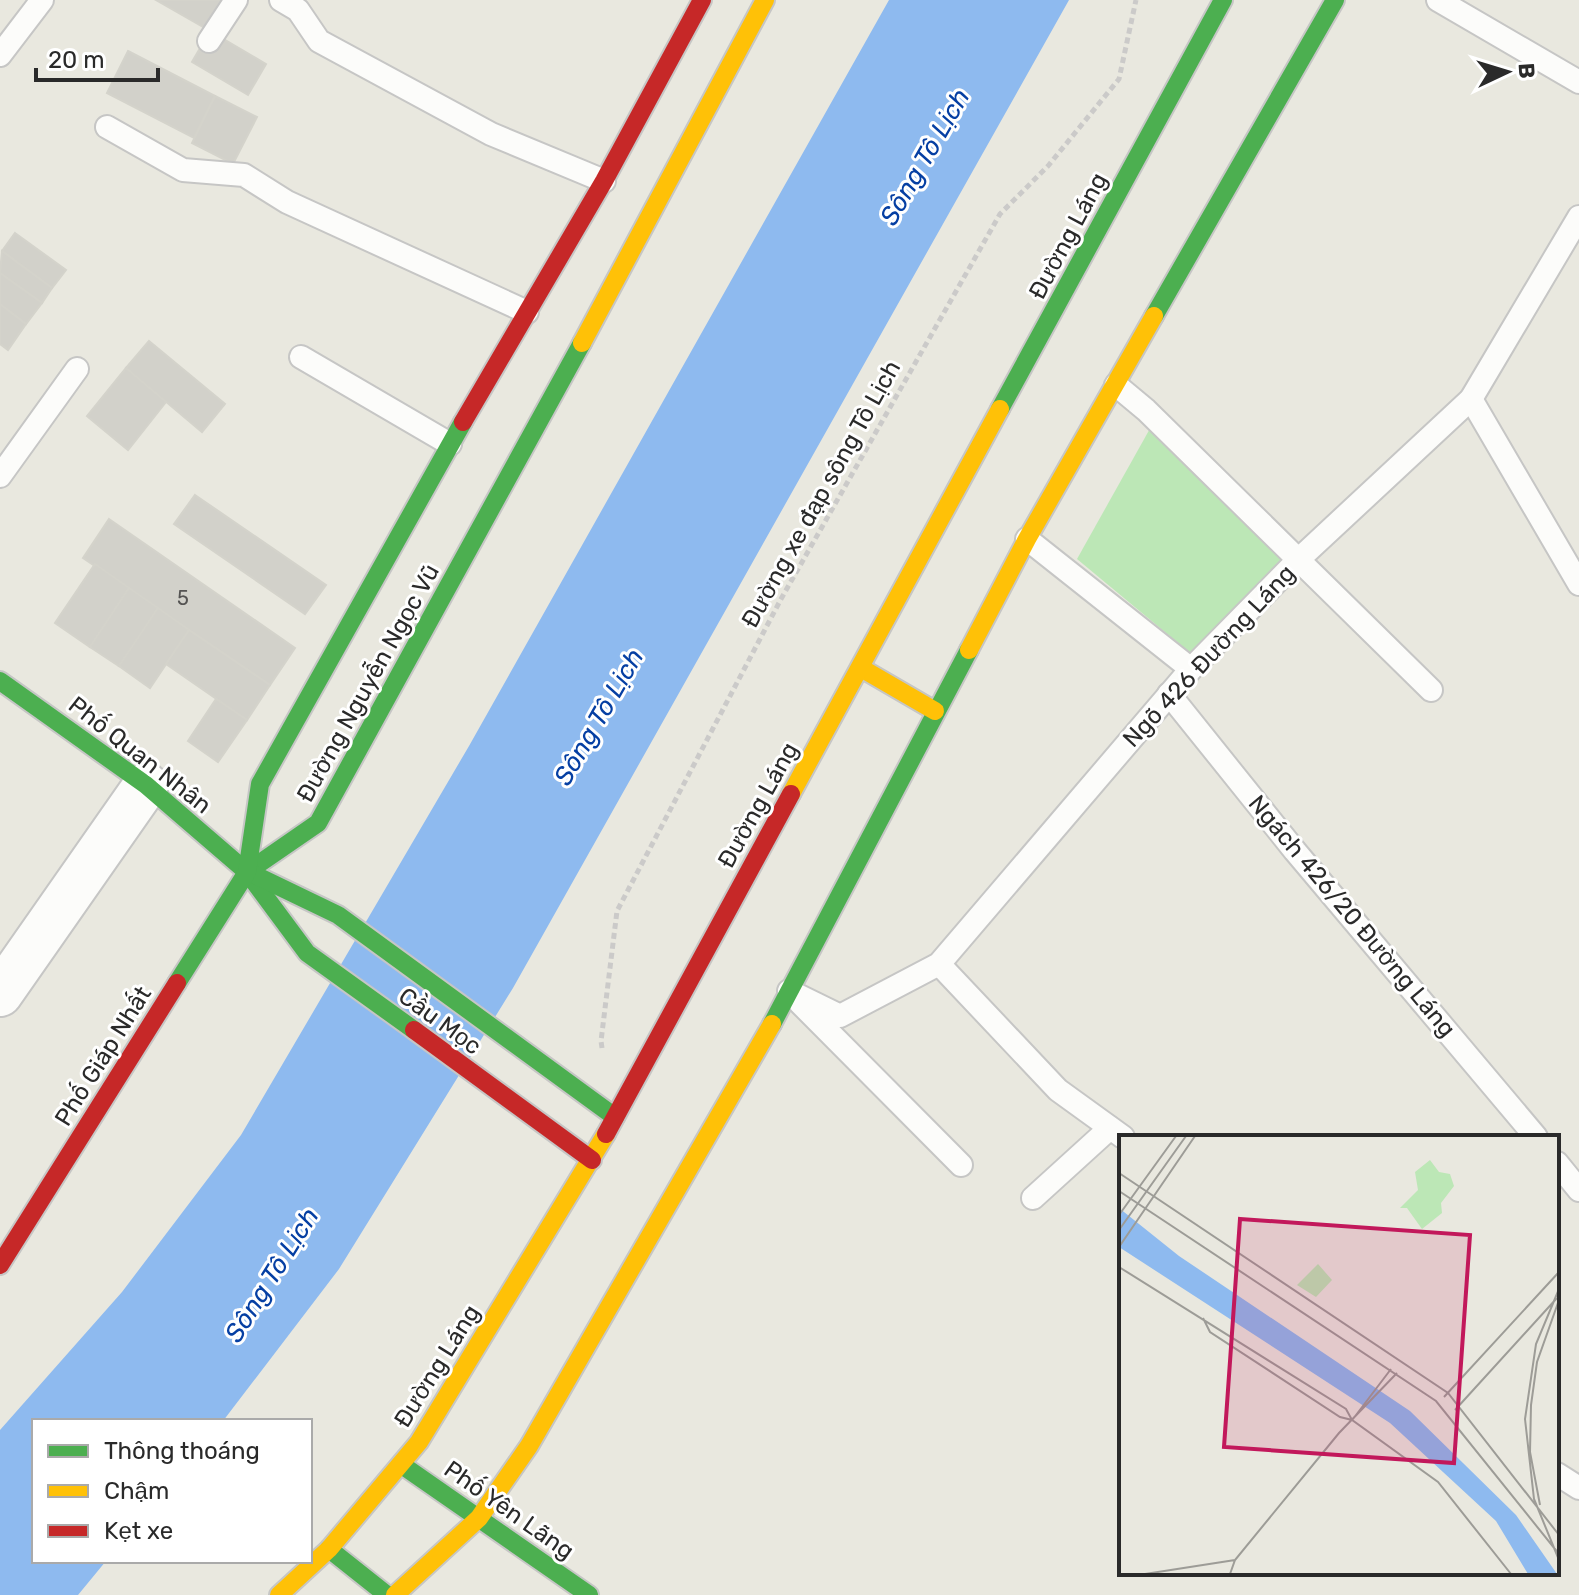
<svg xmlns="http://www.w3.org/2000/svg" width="1579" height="1595" font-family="Rubik,sans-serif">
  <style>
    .green { fill: #bce7b6 }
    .water { fill: #8ebaef }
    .building { fill: #d2d1ca; stroke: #d4d3cb; stroke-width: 2 }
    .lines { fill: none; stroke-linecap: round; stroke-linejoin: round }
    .lane-casing { stroke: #c6c6c5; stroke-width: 26 }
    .street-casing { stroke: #c6c6c5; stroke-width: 48 }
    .fast-casing { stroke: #c6c6c5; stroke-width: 22 }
    .slow-casing { stroke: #c6c6c5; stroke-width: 22 }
    .jam-casing { stroke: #c6c6c5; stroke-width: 22 }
    .path { stroke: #cbcac9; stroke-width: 5; stroke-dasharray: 6 4; stroke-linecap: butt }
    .lane { stroke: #fcfcfa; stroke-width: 22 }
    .street { stroke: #fcfcfa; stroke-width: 44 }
    .fast { stroke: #4caf50; stroke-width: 18 }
    .slow { stroke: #ffc107; stroke-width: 18 }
    .jam { stroke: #c62828; stroke-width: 18 }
    .labels { text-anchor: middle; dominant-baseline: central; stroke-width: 6; stroke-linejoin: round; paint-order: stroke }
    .number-label { font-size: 20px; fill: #555453 }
    .street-label { font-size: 24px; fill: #2a2a2a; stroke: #fff }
    .water-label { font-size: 26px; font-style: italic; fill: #053fa3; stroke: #fff }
    .inset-road { fill: none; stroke: #9d9c97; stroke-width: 2 }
    .view { fill: #c2185b; fill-opacity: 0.15; stroke: #c2185b; stroke-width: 4 }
    .inset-edge { fill: none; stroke: #2a2a2a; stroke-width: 4 }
  </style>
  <rect width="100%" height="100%" fill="#e9e8df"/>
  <polygon class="green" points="1152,425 1309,562 1207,667 1077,559"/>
  <polygon class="water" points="889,0 1069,0 513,988 339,1269 223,1421 34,1421 34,1561 106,1561 78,1595 0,1595 0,1430 122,1292 241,1135 469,746"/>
  <g class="building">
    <polygon points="156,0 227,0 210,31"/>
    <polygon points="210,31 266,64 248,95 192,62"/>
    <polygon points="128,51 215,96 194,138 107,93"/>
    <polygon points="215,96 257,117 233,164 192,143"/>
    <polygon points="15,233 66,270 52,288 2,251"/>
    <polygon points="2,251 52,288 42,303 0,273"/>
    <polygon points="0,273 42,303 26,324 0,304"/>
    <polygon points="0,304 26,324 8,350 0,344"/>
    <polygon points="149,341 225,404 202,432 126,368"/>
    <polygon points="126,368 166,402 128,450 87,416"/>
    <polygon points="195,495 326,585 305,614 174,524"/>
    <polygon points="109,519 295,648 270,685 83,558"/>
    <polygon points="95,564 129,588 90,647 55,623"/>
    <polygon points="129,588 158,608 119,666 90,647"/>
    <polygon points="158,608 189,630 150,688 119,666"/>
    <polygon points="189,630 270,685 247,720 166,664"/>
    <polygon points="216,699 247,720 218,762 188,741"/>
  </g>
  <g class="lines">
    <defs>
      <g id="lane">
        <polyline points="281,0 298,10 319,41 491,134 604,181"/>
        <polyline points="1438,0 1579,82"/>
        <polyline points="209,41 236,0"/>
        <polyline points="0,55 42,0"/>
        <polyline points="107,127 183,170 244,175 287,202 527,312"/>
        <polyline points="301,357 450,444"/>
        <polyline points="1116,385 1146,410 1431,690"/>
        <polyline points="1471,399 1579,584"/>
        <polyline points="0,476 77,369"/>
        <polyline points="1027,539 1191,669"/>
        <polyline points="1169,694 1295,851 1536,1137"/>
        <polyline points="939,964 1058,1090 1123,1137"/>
        <polyline points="789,991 840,1016 939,964 1191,669 1298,560 1471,399 1579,217"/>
        <polyline points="800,1003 961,1165"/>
        <polyline points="1557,1163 1579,1190"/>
        <polyline points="1033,1198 1110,1128"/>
        <polyline points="1557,1474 1579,1488"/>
      </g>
      <polyline id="street" points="0,994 146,785"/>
      <g id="fast">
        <polyline points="1154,316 1335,0"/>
        <polyline points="1000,409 1223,0"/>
        <polyline points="0,681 146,785 247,872 307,953 414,1030"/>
        <polyline points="247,872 318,823 582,343"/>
        <polyline points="253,874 338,915 615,1117"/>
        <polyline points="177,983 247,872 260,784 463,422"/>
        <polyline points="772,1024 969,650"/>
        <polyline points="402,1465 589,1595"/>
        <polyline points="329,1549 387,1595"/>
      </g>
      <g id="slow">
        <polyline points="582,343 765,0"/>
        <polyline points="969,650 1027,539 1154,316"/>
        <polyline points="861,668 935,711"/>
        <polyline points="791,794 1000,409"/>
        <polyline points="279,1595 329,1549 419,1442 606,1134"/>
        <polyline points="395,1595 479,1518 529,1446 772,1024"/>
      </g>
      <g id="jam">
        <polyline points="463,422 604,181 702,0"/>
        <polyline points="414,1030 592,1160"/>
        <polyline points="606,1134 791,794"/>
        <polyline points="0,1265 177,983"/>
      </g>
    </defs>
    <use href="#lane" class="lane-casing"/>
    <use href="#street" class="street-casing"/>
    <use href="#fast" class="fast-casing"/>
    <use href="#slow" class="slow-casing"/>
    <use href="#jam" class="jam-casing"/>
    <polyline class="path" points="602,1048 601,1041 617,911 781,599 1000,214 1048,166 1119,79 1136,0"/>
    <use href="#lane" class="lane"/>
    <use href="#street" class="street"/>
    <use href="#fast" class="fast"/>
    <use href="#slow" class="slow"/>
    <use href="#jam" class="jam"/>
  </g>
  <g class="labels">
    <g class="number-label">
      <text x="183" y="598">5</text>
    </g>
    <g class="street-label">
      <text transform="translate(1068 236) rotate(-62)">Đường Láng</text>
      <text transform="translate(821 494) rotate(-61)">Đường xe đạp sông Tô Lịch</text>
      <text transform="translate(1209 656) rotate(-47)">Ngõ 426 Đường Láng</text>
      <text transform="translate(368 683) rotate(-61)">Đường Nguyễn Ngọc Vũ</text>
      <text transform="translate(140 755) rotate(38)">Phố Quan Nhân</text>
      <text transform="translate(758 805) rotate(-61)">Đường Láng</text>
      <text transform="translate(1352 916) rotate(50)">Ngách 426/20 Đường Láng</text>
      <text transform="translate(440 1021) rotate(36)">Cầu Mọc</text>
      <text transform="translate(103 1056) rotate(-58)">Phố Giáp Nhất</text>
      <text transform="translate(437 1366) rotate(-58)">Đường Láng</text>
      <text transform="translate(509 1510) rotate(35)">Phố Yên Lãng</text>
    </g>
    <g class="water-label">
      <text transform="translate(925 157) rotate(-60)">Sông Tô Lịch</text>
      <text transform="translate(599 717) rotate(-60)">Sông Tô Lịch</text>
      <text transform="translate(272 1275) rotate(-58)">Sông Tô Lịch</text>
    </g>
  </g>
  <g transform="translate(1119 1135)">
    <rect width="440" height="440" fill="#e9e8df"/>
    <path d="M311,25L320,37L331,39L335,51L322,68L323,78L303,94L288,73H281L299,55L296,37ZM199,129L213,145L197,162L178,150Z" fill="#bce7b6"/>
    <path d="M0,73L60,121L291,276L397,380L438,439H409L377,386L271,288L0,112Z" fill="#8ebaef"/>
    <path class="inset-road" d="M0,38L329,258L440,400M0,56L317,266L440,419M0,80L57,1M0,95L67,1M0,112L76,1M0,132L227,274L233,285M440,154L417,209L406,284L415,364L440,425M84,183L91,197L221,282L233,285L319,347L392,439M325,262L440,137M336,275L438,163M234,284L272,234M421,370L411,317L412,270L418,227L440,165M26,439L116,425M111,439L116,425L220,298L278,238"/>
    <path class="view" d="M121,84L351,100L335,328L105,312Z"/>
    <rect width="440" height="440" class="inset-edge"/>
  </g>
  <rect x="32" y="1419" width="280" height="144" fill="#ffffff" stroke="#aaaaaa" stroke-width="2"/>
  <rect x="48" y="1445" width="40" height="12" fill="#4caf50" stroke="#aaaaaa" stroke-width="2"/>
  <text x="104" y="1459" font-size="24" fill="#2a2a2a">Thông thoáng</text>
  <rect x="48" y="1485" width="40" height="12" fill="#ffc107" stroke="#aaaaaa" stroke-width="2"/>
  <text x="104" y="1499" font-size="24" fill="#2a2a2a">Chậm</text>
  <rect x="48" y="1525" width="40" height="12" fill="#c62828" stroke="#aaaaaa" stroke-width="2"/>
  <text x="104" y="1539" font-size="24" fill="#2a2a2a">Kẹt xe</text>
  <g transform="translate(1507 72) rotate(86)" stroke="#ffffff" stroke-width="6" paint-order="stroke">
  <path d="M0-6L14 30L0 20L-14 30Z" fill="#2a2a2a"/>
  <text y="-12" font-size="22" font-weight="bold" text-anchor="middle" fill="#2a2a2a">B</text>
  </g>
  <path d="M36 68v12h122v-12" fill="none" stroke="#2a2a2a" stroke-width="4"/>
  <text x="48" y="68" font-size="24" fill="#2a2a2a" stroke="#ffffff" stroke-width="6" paint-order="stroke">20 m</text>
</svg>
